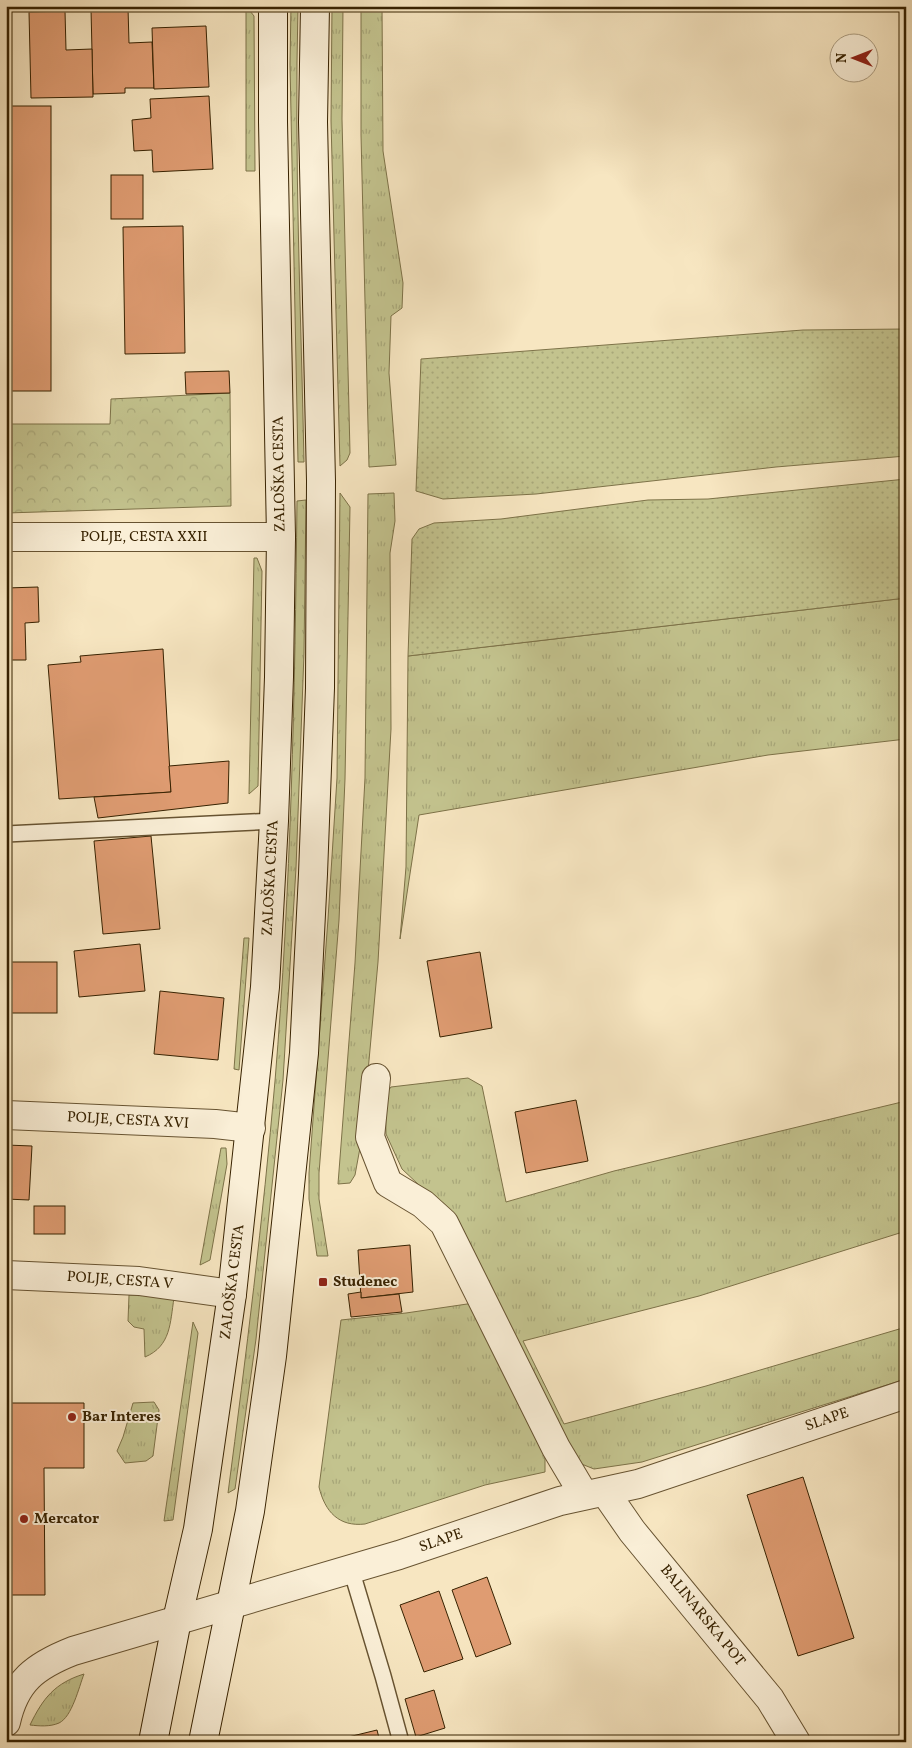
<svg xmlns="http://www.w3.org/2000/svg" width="912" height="1748" font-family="Vollkorn,serif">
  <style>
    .grass { fill: url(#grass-tufts); stroke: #7d7248 }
    .park { fill: url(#park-crowns); stroke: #7d7248 }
    .garden { fill: url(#garden-dots); stroke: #7d7248 }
    .building { fill: #df9c72; stroke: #372201 }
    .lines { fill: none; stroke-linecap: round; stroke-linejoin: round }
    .lane-casing { stroke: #675331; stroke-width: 18 }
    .street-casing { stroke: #675331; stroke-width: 30 }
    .secondary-casing { stroke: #372201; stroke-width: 30 }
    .lane { stroke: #faefd7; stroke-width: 15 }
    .street { stroke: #faefd7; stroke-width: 28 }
    .secondary { stroke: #faefd7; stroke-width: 28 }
    .poi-dot { fill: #8f2418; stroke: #faefd7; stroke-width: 2 }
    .labels { text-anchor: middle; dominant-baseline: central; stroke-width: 4; stroke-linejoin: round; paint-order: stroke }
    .street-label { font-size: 15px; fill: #372201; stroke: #faefd7 }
    .poi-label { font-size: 15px; font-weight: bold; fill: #372201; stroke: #faefd7; text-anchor: start }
  </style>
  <defs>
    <pattern id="grass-tufts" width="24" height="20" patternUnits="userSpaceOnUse" patternTransform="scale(1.25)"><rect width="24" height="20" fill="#c3c38e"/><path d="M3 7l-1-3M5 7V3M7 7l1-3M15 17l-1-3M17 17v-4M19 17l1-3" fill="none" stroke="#a8a779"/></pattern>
    <pattern id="park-crowns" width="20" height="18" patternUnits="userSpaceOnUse" patternTransform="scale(1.25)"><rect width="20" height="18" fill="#c3c38e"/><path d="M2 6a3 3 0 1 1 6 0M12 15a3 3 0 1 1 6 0" fill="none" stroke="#a8a779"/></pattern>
    <pattern id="garden-dots" width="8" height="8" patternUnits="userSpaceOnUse" patternTransform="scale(1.25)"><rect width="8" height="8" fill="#c3c38e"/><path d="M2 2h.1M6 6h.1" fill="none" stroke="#a8a779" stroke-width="1.8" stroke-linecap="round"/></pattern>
  </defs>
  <rect width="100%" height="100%" fill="#f7e6c1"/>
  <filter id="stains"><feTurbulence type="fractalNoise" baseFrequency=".004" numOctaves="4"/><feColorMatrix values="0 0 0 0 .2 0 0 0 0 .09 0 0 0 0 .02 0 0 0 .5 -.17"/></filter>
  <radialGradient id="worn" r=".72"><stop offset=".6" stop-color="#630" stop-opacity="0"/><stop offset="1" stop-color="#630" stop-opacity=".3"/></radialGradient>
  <g class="grass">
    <polygon points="246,6 254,16 255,171 246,171"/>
    <path d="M291,6H298C294,158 301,310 304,462H298L290,64Z"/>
    <polygon points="332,6 343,6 342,119 350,453 347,460 340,466 331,121"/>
    <polygon points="361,6 382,6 383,151 403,283 402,308 391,316 389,373 396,465 369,467 361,135"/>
    <polygon points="340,493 350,507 345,779 339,920 319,1173 319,1199 328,1256 317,1256 309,1199 309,1173 328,919 337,778"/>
    <polygon points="394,493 395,521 390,553 391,729 378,962 362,1137 355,1175 350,1183 338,1184 355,963 365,778 368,494"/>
    <path d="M306,500L304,653L296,868L283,1080L256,1339L235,1489L228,1493C246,1356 263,1219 275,1081C291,888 295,694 297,501Z"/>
    <polygon points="254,558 257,558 262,571 258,786 249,794"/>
    <polygon points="906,598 906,739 768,755 419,815 400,939 406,867 408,656"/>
    <polygon points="244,938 249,938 239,1070 234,1069"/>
    <polygon points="468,1078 482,1086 506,1202 614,1171 906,1101 906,1231 699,1296 523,1341 564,1424 706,1386 906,1327 906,1379 642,1462 594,1469 579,1463 453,1217 402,1169 386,1134 385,1095 391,1087"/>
    <polygon points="221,1148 226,1148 227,1164 210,1260 200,1265"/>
    <path d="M129,1295H170L174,1298C170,1323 171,1346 145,1357L144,1329L134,1327L128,1321Z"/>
    <path d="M474,1303L545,1449V1472L485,1485L365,1524C339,1527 325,1512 319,1487L341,1320L406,1313Z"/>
    <polygon points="193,1322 198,1333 173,1520 164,1521"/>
    <polygon points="154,1402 159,1410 153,1456 146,1461 125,1463 117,1451 123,1437 133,1403"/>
    <path d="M84,1674C79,1687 72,1717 59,1723C50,1727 39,1726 30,1725C43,1698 55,1683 84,1674Z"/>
  </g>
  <polygon class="park" points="230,393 231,506 6,513 6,424 110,424 111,399"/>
  <g class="garden">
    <polygon points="906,329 906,456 776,467 536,494 443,499 416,491 421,359 803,330"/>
    <polygon points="906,479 906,598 408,656 412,539 419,529 434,523 501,519 648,500 708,499"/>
  </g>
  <g class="building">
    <polygon points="128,8 129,43 152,42 154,88 125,88 125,93 93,94 91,9"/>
    <polygon points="65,11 66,50 92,49 93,97 31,98 29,12"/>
    <polygon points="206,26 209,87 154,89 152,28"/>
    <polygon points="209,96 213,169 153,172 152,150 134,151 132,120 151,118 150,99"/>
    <rect x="6" y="106" width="45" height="285"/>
    <rect x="111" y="175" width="32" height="44"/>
    <polygon points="183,226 185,353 125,354 123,227"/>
    <polygon points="229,371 230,393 186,394 185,372"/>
    <polygon points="38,587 39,622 25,623 26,660 6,660 6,588"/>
    <polygon points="163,649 171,792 59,799 48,665 81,662 80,656"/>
    <polygon points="229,761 228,803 98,818 94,797 171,792 169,766"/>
    <polygon points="151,836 160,929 103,934 94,841"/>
    <polygon points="140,944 145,991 79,997 74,951"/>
    <polygon points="480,952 492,1028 440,1037 427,961"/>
    <rect x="6" y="962" width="51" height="51"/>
    <polygon points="160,991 224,998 218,1060 154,1054"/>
    <polygon points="576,1100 588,1161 526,1173 515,1112"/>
    <polygon points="6,1145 32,1146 29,1200 6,1199"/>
    <rect x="34" y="1206" width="31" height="28"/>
    <polygon points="410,1245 413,1292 361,1298 358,1250"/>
    <polygon points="361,1292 361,1298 399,1294 402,1312 351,1317 348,1294"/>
    <polygon points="6,1403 84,1403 84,1468 44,1468 45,1595 6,1595"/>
    <polygon points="803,1477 854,1638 798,1656 747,1495"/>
    <polygon points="487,1577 511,1644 476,1657 452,1590"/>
    <polygon points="439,1591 463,1659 424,1672 400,1605"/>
    <polygon points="434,1690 445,1728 416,1737 405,1699"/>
    <polygon points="377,1730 380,1742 340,1742 340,1739"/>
  </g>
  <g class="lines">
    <defs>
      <g id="lane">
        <polyline points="6,834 274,821"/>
        <polyline points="351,1569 383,1676 401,1742"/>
      </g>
      <g id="street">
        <polyline points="6,537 281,537"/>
        <polyline points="376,1078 370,1137 388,1183 423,1204 444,1223 556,1448 584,1495"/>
        <polyline points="6,1115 215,1124 251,1128"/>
        <polyline points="6,1275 139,1281 232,1294"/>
        <polyline points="605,1492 632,1531 770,1699 796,1742"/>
        <path d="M6,1722C15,1681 35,1666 73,1651L399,1555L560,1501L638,1484L906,1394"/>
      </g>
      <g id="secondary">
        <polyline points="153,1742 177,1620 198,1529 232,1294 265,987 274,821 279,677 281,537 273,122 273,6"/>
        <polyline points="203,1742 250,1511 272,1356 304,1053 313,874 320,688 321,481 313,122 315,6"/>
      </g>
    </defs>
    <use href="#lane" class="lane-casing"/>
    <use href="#street" class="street-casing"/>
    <use href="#secondary" class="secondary-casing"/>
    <use href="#lane" class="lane"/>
    <use href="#street" class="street"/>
    <use href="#secondary" class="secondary"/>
  </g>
  <g class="poi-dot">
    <rect x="318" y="1277" width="10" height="10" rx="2.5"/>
    <circle cx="72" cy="1417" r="5"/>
    <circle cx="24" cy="1519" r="5"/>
  </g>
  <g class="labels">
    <g class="street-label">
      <text transform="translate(280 474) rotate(-91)">ZALOŠKA CESTA</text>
      <text x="144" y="537">POLJE, CESTA XXII</text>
      <text transform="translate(271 878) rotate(-87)">ZALOŠKA CESTA</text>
      <text transform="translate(128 1121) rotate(3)">POLJE, CESTA XVI</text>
      <text transform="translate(120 1281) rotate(4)">POLJE, CESTA V</text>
      <text transform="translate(233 1282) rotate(-83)">ZALOŠKA CESTA</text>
      <text transform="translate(827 1420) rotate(-19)">SLAPE</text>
      <text transform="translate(441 1541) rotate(-19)">SLAPE</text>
      <text transform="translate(702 1616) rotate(51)">BALINARSKA POT</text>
    </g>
    <g class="poi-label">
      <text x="333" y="1282">Studenec</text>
      <text x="82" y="1417">Bar Interes</text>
      <text x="34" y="1519">Mercator</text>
    </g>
  </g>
  <rect width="912" height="1748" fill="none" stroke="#f7e6c1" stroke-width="25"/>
  <rect x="8" y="8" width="897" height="1733" fill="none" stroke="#372201" stroke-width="2.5"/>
  <rect x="12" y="12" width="887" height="1723" fill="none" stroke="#372201"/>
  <g transform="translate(854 58) rotate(270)"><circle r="24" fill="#faefd7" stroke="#ac9d81"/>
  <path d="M0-4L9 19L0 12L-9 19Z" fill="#8f2418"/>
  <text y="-8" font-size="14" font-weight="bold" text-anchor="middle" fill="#372201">N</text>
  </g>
  <rect width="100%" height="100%" filter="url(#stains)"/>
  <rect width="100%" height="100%" fill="url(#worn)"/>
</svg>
